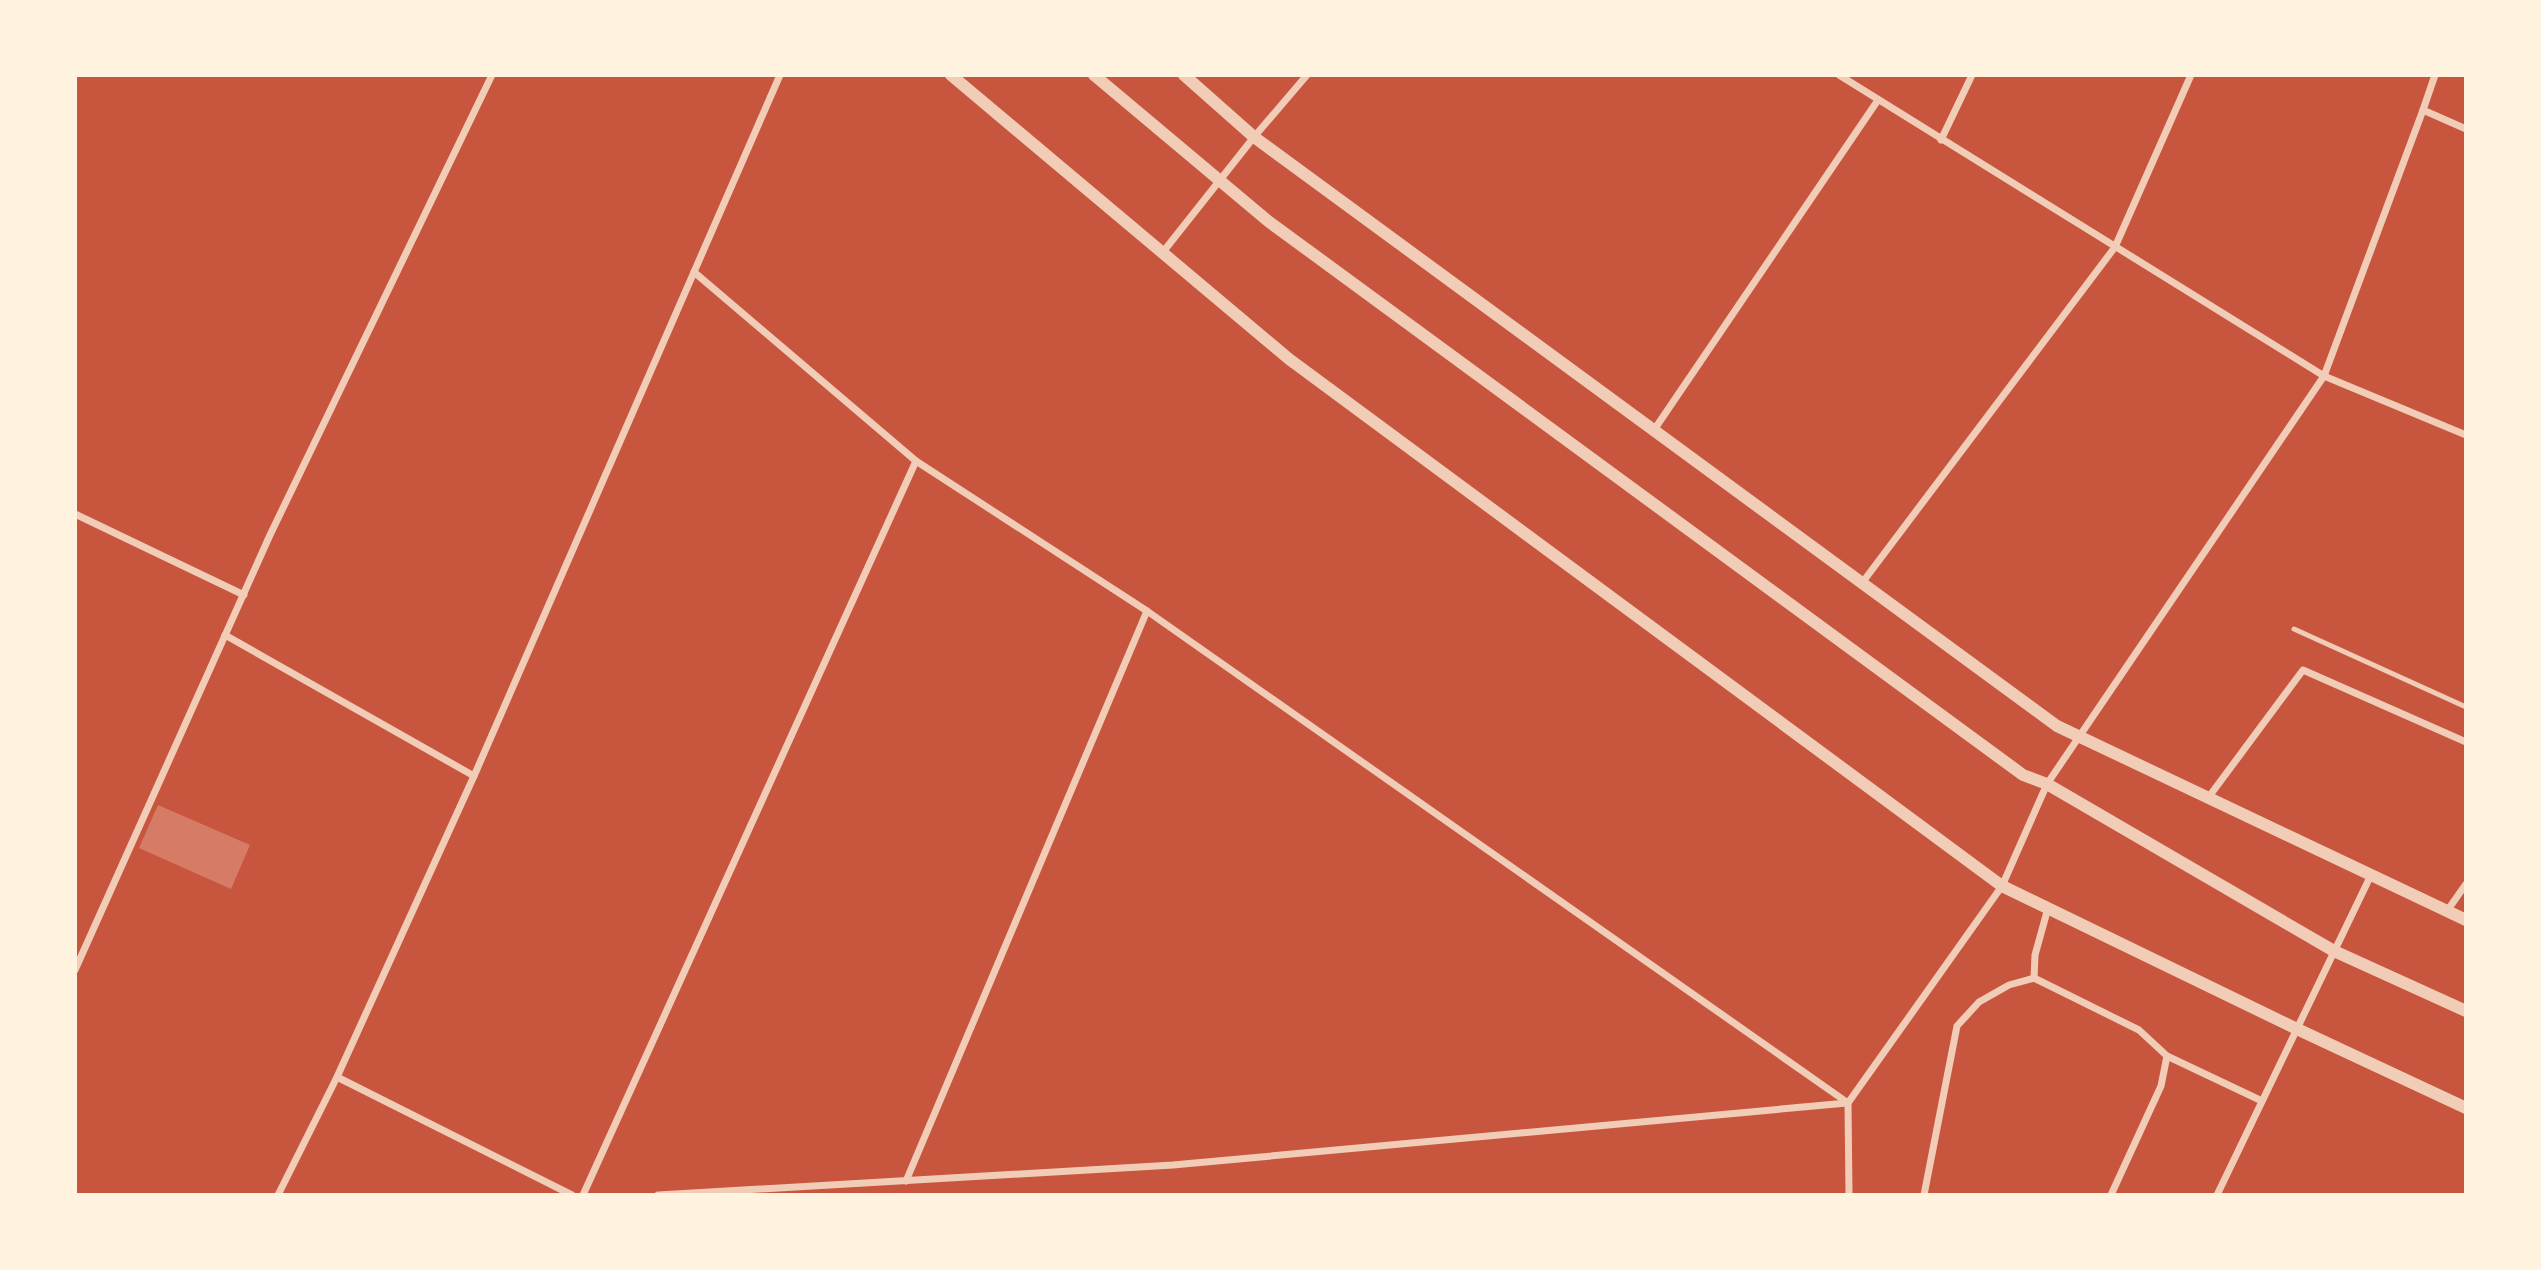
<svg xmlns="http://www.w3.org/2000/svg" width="2541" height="1270" font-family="Quicksand,sans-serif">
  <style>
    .building { fill: #d67c66 }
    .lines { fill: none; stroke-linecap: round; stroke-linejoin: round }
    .service { stroke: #f1ccb7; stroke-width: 5 }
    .minor { stroke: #f1ccb7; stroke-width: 7 }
    .tertiary { stroke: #f1ccb7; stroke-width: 12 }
  </style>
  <rect width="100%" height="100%" fill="#c8553d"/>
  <polygon class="building" points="158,805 250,845 231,889 139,848"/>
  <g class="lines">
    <polyline class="service" points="2294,629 2466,707"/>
    <g class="minor">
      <polyline points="1839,75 2324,376 2466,435"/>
      <polyline points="2435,75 2423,110 2466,129"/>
      <polyline points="1941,140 1972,75"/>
      <polyline points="1163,252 1254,137 1307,75"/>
      <polyline points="694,272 916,461 1147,611 1848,1103"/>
      <polyline points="1654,430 1878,100"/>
      <polyline points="75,514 244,595"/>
      <polyline points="1862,583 2115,247 2191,75"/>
      <polyline points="225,635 474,776"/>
      <polyline points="2208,798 2303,670 2466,742"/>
      <polyline points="2447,911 2466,884"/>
      <polyline points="75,970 270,535 492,75"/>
      <polyline points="2034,978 2035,955 2048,908"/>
      <polyline points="2167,1056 2262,1101"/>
      <polyline points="337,1077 572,1195"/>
      <polyline points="906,1181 1147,611"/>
      <polyline points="278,1195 337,1077 474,776 780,75"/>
      <polyline points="583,1195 916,461"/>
      <polyline points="658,1195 1173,1165 1847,1103"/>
      <polyline points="1849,1195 1848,1103 2002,886 2047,784 2324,376 2423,110"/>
      <polyline points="1924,1195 1957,1026 1979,1002 2009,985 2034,978 2139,1030 2167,1056 2161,1086 2111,1195"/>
      <polyline points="2217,1195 2371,875"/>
    </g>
    <g class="tertiary">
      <polyline points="951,75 1289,359 2002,886 2297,1029 2466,1108"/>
      <polyline points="1094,75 1268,221 2023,775 2047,784 2334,951 2466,1011"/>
      <polyline points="1184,75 1254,137 2057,726 2466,920"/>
    </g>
  </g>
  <rect width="2541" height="1270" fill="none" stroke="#fff3e0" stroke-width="154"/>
</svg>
